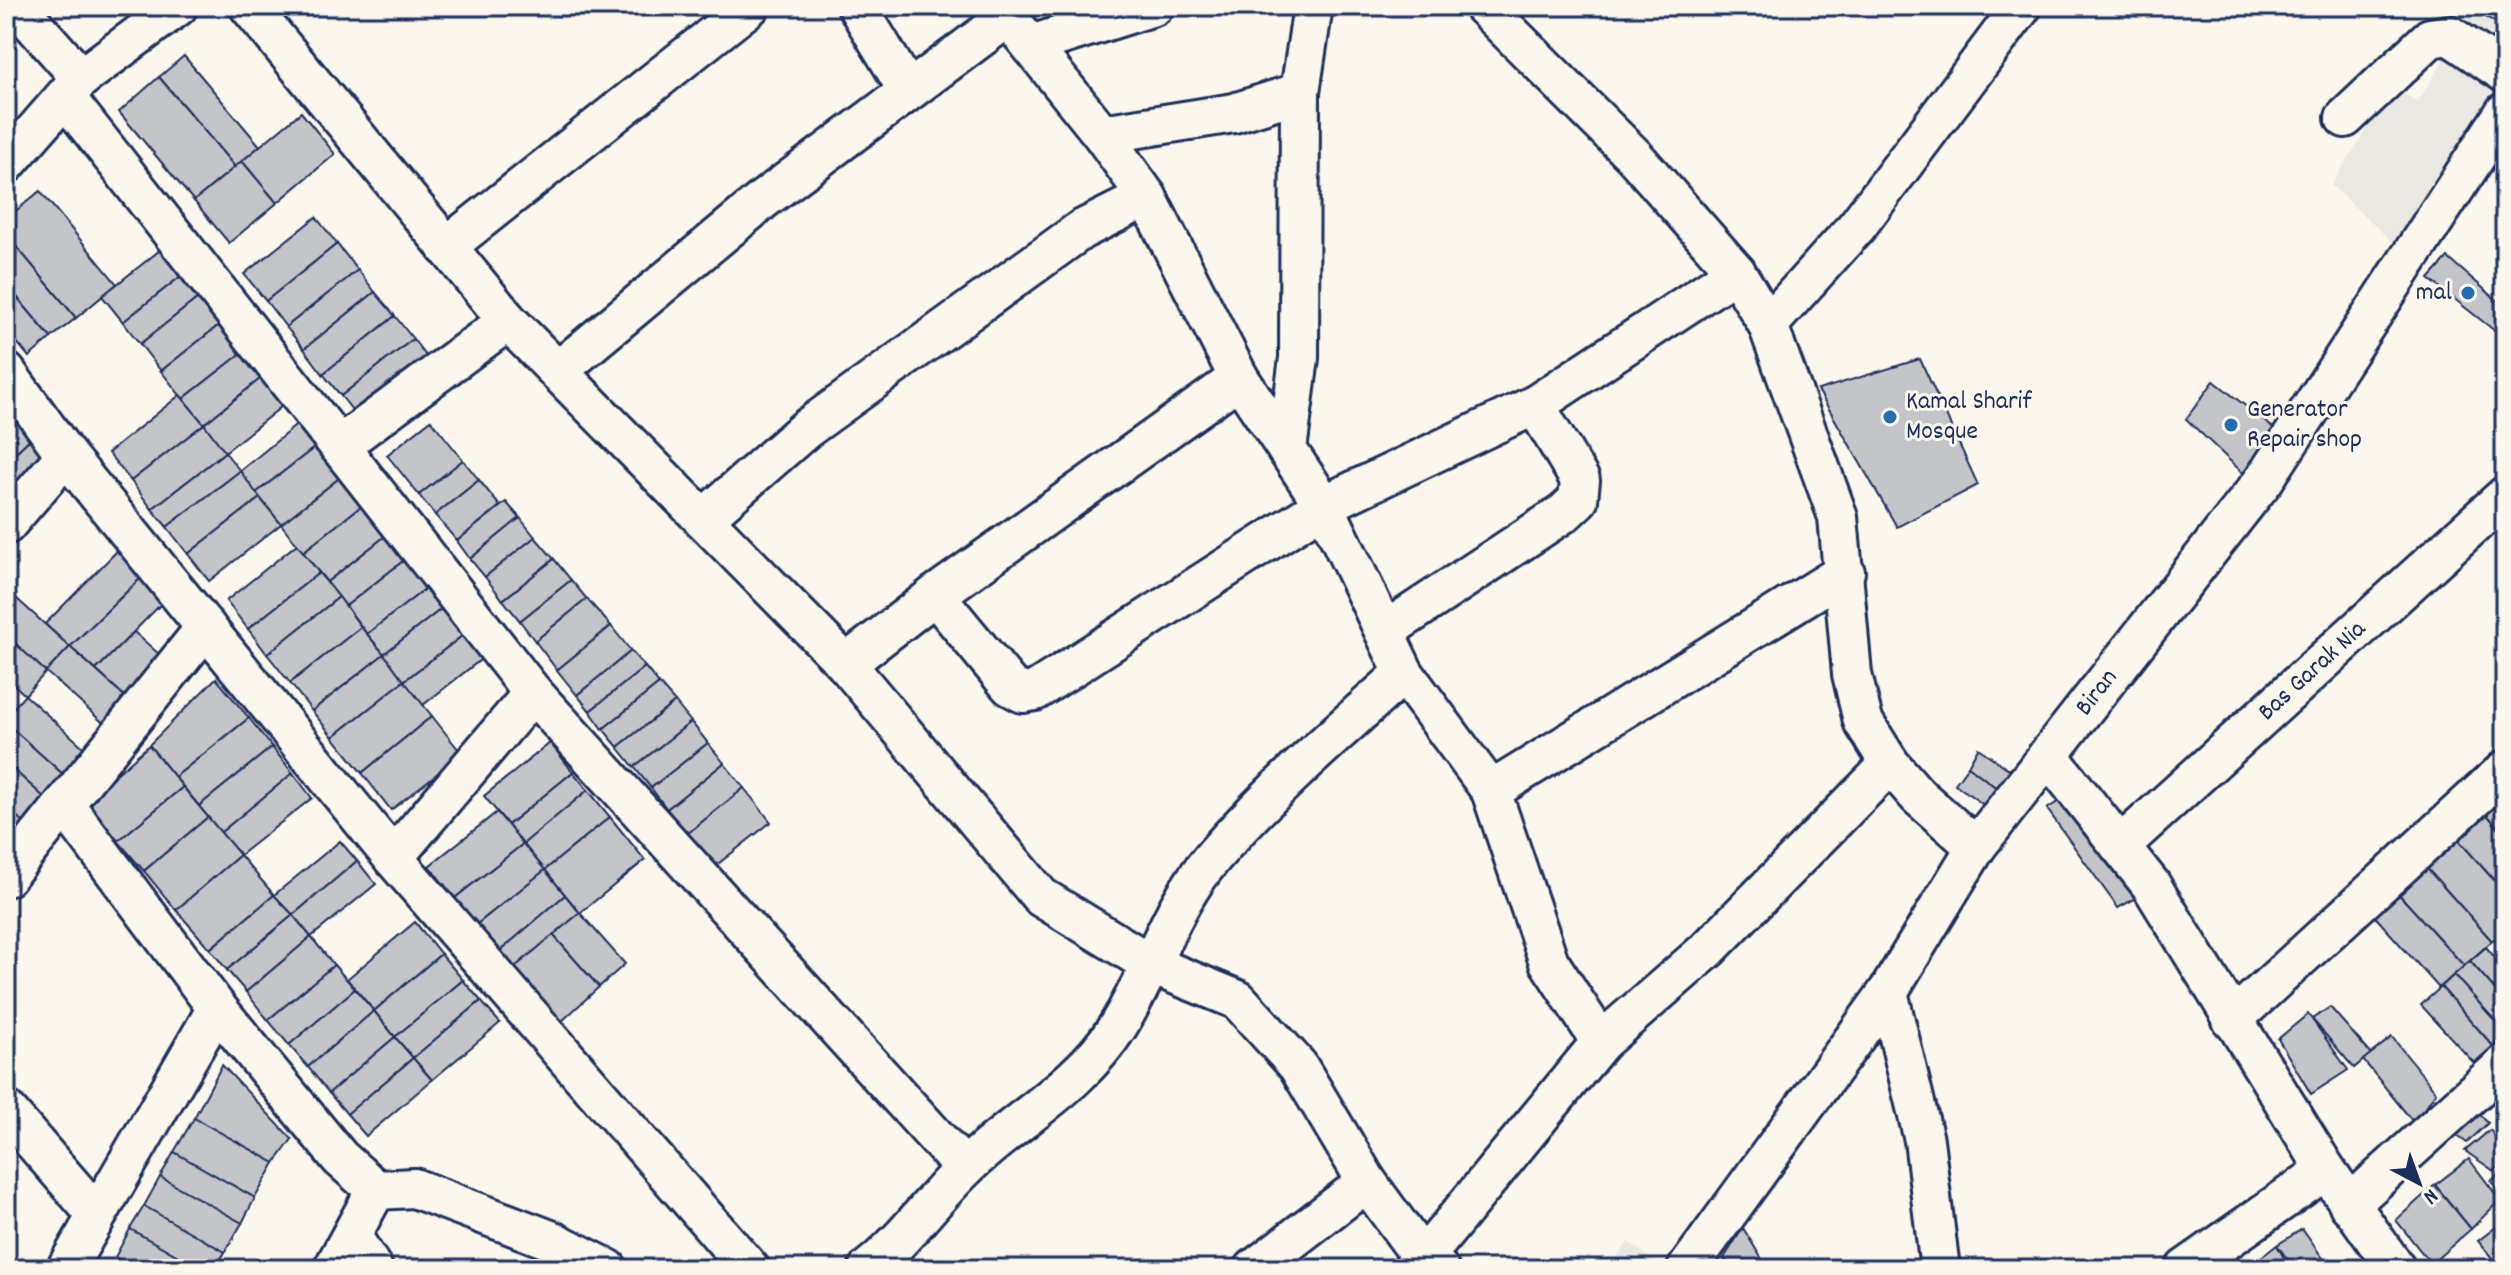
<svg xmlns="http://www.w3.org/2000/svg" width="2511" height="1275" font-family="Dekko,sans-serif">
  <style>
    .built { fill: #eae8e2 }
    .building { fill: #c3c5c9; stroke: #1b2f5e; stroke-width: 2 }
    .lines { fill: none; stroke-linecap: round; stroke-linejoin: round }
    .minor-casing { stroke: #1b2f5e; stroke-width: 44 }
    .minor { stroke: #fbf7ec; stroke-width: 38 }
    .poi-dot { fill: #1f6fb2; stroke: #fbf7ec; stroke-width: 3 }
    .labels { text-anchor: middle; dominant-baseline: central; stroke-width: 6; stroke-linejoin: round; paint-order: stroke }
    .poi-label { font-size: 26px; fill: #1b2f5e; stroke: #fbf7ec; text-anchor: start }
    .street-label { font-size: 26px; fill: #1b2f5e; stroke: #fbf7ec }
  </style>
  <rect width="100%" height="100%" fill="#fbf7ec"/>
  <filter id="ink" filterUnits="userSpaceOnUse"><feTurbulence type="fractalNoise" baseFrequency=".0125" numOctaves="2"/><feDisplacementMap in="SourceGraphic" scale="16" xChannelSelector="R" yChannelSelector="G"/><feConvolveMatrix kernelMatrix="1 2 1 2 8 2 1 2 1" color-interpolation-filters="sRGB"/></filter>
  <g filter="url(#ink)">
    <g class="built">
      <polygon points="2431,6 2505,6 2505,62 2428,12"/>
      <polygon points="2451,49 2499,82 2396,245 2331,185 2395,86 2417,103"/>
      <polygon points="1628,1242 1666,1269 1614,1269 1609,1266"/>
    </g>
    <g class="building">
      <polygon points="2467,6 2505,6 2505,28"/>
      <polygon points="184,56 260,146 235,167 159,77"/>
      <polygon points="159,77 235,167 194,201 119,112"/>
      <polygon points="301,112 335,154 277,203 242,161"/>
      <polygon points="242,161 277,203 229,243 194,201"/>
      <polygon points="40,191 117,284 76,318 6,234 6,219"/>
      <polygon points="316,217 337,244 266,301 244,274"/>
      <polygon points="6,234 76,318 51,338 6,284"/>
      <polygon points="169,243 190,269 123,322 102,296"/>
      <polygon points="337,244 358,270 286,327 266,301"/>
      <polygon points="2448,258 2505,307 2505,339 2429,279"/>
      <polygon points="190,269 207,291 140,344 123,322"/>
      <polygon points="358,270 375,292 304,349 286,327"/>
      <polygon points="6,284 51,338 29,357 6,329"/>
      <polygon points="207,291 228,318 161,371 140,344"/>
      <polygon points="375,292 395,316 323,374 304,349"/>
      <polygon points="395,316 413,339 341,396 323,374"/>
      <polygon points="228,318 251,346 183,399 161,371"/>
      <polygon points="413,339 432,364 360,420 341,396"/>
      <polygon points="251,346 270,371 204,424 183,399"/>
      <polygon points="1920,359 1978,485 1897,527 1818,390"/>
      <polygon points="270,371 292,398 225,452 204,424"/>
      <polygon points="2214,381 2277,431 2245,475 2186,419"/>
      <polygon points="180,395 204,424 131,481 108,453"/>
      <polygon points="11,405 34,435 6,462 6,410"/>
      <polygon points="305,418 323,441 256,493 240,471"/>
      <polygon points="431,420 463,460 419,495 387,455"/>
      <polygon points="204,424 225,452 152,509 131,481"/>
      <polygon points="34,435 59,461 6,509 6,462"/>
      <polygon points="323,441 347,472 281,524 256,493"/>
      <polygon points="225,452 240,471 167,527 152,509"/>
      <polygon points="463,460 479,480 435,515 419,495"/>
      <polygon points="240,471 260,498 188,554 167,527"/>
      <polygon points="347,472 369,500 303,552 281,524"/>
      <polygon points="479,480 500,506 457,541 435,515"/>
      <polygon points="260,498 281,524 209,581 188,554"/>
      <polygon points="369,500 393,530 327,582 303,552"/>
      <polygon points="506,502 520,518 470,559 457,541"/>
      <polygon points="520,518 535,537 485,577 470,559"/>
      <polygon points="393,530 412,554 346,606 327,582"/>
      <polygon points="535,537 554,559 503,600 485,577"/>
      <polygon points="297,544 319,573 248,629 226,601"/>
      <polygon points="119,549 144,575 70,647 45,624"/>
      <polygon points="412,554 434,582 367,634 346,606"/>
      <polygon points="554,559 571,580 520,621 503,600"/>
      <polygon points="319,573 339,597 267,654 248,629"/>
      <polygon points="144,575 167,598 96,670 70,647"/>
      <polygon points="571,580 587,599 535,641 520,621"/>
      <polygon points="434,582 450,602 384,654 367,634"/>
      <polygon points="6,589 70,647 46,672 6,635"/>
      <polygon points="339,597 361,627 290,683 267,654"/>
      <polygon points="587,599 611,626 557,670 535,641"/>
      <polygon points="450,602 471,629 404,681 384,654"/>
      <polygon points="611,626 631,651 577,695 557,670"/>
      <polygon points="361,627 384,654 312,711 290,683"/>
      <polygon points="471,629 489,653 423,705 404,681"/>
      <polygon points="134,632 168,662 132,703 96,670"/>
      <polygon points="6,635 46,672 25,695 6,677"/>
      <polygon points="70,647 132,703 109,728 46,672"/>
      <polygon points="631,651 645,667 590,711 577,695"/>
      <polygon points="384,654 404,681 333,737 312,711"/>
      <polygon points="645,667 659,684 603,729 590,711"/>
      <polygon points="216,678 249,718 175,777 149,745"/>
      <polygon points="404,681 432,716 362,773 333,737"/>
      <polygon points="659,684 675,702 618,747 603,729"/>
      <polygon points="25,695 89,752 66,777 6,723 6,716"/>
      <polygon points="675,702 691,722 634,767 618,747"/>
      <polygon points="432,716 462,754 391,810 362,773"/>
      <polygon points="249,718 272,747 199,806 175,777"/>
      <polygon points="691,722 708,743 651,788 634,767"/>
      <polygon points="6,723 66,777 46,799 6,763"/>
      <polygon points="550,743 573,772 508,825 484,796"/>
      <polygon points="708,743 724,763 667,809 651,788"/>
      <polygon points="149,745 183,787 118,841 86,801"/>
      <polygon points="272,747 293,773 220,833 199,806"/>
      <polygon points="1978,748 2019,776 2003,793 1968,766"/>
      <polygon points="6,763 46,799 24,823 6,807"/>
      <polygon points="724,763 744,788 687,834 667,809"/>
      <polygon points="1968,766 2003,793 1992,811 1955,784"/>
      <polygon points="573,772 588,790 523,844 508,825"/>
      <polygon points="293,773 312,798 240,855 220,833"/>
      <polygon points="183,787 208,817 144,871 118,841"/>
      <polygon points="744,788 771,822 714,867 687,834"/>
      <polygon points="588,790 610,817 545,870 523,844"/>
      <polygon points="2073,792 2144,894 2118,908 2047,809"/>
      <polygon points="2495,799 2505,810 2505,836 2483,810"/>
      <polygon points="6,807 24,823 6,843"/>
      <polygon points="2483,810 2505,836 2505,893 2454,835"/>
      <polygon points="497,812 523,844 455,898 429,866"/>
      <polygon points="208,817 240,855 176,910 144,871"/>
      <polygon points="610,817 645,860 580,913 545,870"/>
      <polygon points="2454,835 2505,893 2505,929 2492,941 2422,863"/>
      <polygon points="340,841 357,861 293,915 274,895"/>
      <polygon points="523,844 545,870 476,925 455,898"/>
      <polygon points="240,855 274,895 210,949 176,910"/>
      <polygon points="357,861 376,884 311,937 293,915"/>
      <polygon points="2422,863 2492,941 2464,966 2394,889"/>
      <polygon points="545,870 565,895 499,952 476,925"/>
      <polygon points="2394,889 2464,966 2439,988 2370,911"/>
      <polygon points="274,895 293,915 227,970 210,949"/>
      <polygon points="565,895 580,913 514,968 499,952"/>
      <polygon points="580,913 625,964 599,987 553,935"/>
      <polygon points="293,915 311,937 246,992 227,970"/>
      <polygon points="415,922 441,954 374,1011 347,979"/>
      <polygon points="553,935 599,987 561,1022 514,968"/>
      <polygon points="311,937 334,965 268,1020 246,992"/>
      <polygon points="2486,947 2505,969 2505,1001 2470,961"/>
      <polygon points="441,954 463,980 395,1037 374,1011"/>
      <polygon points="2470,961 2505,1001 2505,1032 2454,975"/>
      <polygon points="334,965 355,989 289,1045 268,1020"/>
      <polygon points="2454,975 2505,1032 2493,1046 2441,987"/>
      <polygon points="463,980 481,1001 413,1058 395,1037"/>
      <polygon points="2441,987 2493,1046 2474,1063 2421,1005"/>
      <polygon points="355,989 374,1011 308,1067 289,1045"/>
      <polygon points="481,1001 500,1023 432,1080 413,1058"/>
      <polygon points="2330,1007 2371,1054 2354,1068 2312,1019"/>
      <polygon points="374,1011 395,1037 329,1093 308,1067"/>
      <polygon points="2308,1014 2348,1070 2311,1094 2278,1039"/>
      <polygon points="395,1037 413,1058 347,1114 329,1093"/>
      <polygon points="2392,1037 2436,1092 2414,1123 2363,1060"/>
      <polygon points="413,1058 432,1080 366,1136 347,1114"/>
      <polygon points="222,1065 292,1139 275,1163 194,1118"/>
      <polygon points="2473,1107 2488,1123 2467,1143 2445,1127"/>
      <polygon points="194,1118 275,1163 255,1198 174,1152"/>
      <polygon points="2490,1130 2505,1149 2505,1161 2494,1171 2465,1151"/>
      <polygon points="174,1152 255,1198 242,1223 160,1177"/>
      <polygon points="2469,1159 2500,1200 2471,1229 2435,1185"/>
      <polygon points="2505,1170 2505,1199 2491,1181"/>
      <polygon points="160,1177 242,1223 225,1252 144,1206"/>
      <polygon points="2435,1185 2471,1229 2431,1264 2396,1220"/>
      <polygon points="144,1206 225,1252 215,1269 201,1269 130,1229"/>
      <polygon points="2505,1220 2505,1269 2501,1269 2478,1241"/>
      <polygon points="1743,1228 1768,1269 1732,1269 1724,1258"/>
      <polygon points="130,1229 201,1269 136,1269 115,1257"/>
      <polygon points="2302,1229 2327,1264 2319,1269 2295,1269 2277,1245"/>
      <polygon points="2277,1245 2290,1269 2253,1269 2251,1265"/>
    </g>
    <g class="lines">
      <defs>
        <g id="minor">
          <polyline points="17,6 81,78"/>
          <polyline points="249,6 508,321 846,664 1041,897 1152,965 1238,1000 1298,1066 1367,1182 1423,1259 1439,1269"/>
          <polyline points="857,6 907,89"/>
          <polyline points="999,6 1102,134 1147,197 1239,378 1324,505 1404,673 1491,791 1549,962 1601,1042"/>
          <polyline points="1483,6 1634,156 1736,272 1768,325 1838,517 1852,674 1863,721 1890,764 1918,796 1976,847"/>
          <polyline points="1031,45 1154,6"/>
          <polyline points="66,98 533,693 964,1168"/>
          <polyline points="2345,118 2430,38 2449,35 2505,73"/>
          <polyline points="1102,134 1234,113 1300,92"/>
          <polyline points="6,164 81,78 178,6"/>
          <polyline points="446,247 750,6"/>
          <polyline points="1768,325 1857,226 2022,6"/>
          <polyline points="558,371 764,199 1008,17"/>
          <polyline points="6,372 66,455 393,858 750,1269"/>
          <polyline points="339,446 508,321"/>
          <polyline points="1287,450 1299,358 1300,92 1313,6"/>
          <polyline points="703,519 806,429 1081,230 1147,197"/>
          <polyline points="6,525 66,455"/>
          <polyline points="935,595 1010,686 1023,693 1035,691 1324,505 1535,405 1736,272"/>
          <polyline points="1385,631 1564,513 1578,500 1580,480 1535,405"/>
          <polyline points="846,664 935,595 1239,378"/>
          <polyline points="2048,755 2151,885 2326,1170 2396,1269"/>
          <polyline points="1491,791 1845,572"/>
          <polyline points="64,804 217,1008 340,1158 376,1190 414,1188 553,1241 608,1269"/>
          <path id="s1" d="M2120,846L2505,496"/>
          <polyline points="393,858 533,693"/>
          <polyline points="6,877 206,627"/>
          <polyline points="1888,992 1924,1140 1940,1269"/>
          <polyline points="2232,1020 2505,770"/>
          <polyline points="6,1110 95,1213"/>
          <polyline points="2349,1205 2505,1064"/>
          <polyline points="352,1237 373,1269"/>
          <polyline points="1423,1259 1601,1042 1707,950 1890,764"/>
          <polyline points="66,1269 217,1008"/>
          <polyline points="333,1269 376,1190"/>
          <path d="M868,1269C905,1240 930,1202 964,1169C1015,1119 1079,1088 1118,1026C1152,972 1170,907 1212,858C1268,792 1340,731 1404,673"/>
          <polyline points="1254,1269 1367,1182"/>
          <path id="s2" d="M1687,1269L1888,992L1976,847L2264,480L2505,112"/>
          <polyline points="2185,1269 2326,1170"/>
        </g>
      </defs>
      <use href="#minor" class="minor-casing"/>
      <use href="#minor" class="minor"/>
    </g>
  </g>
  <g class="poi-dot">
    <circle cx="2468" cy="293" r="8"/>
    <circle cx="1890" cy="417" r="8"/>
    <circle cx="2231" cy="425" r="8"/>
  </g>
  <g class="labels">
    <g class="poi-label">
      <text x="2452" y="293" text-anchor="end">mal</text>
      <text x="1906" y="402">Kamal Sharif<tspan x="1906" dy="30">Mosque</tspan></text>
      <text x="2247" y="410">Generator<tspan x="2247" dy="30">Repair shop</tspan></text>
    </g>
    <g class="street-label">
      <text stroke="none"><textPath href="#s1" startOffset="260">Bas Garak Nia</textPath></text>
      <text stroke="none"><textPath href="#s2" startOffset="708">Biran</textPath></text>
    </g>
  </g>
  <rect width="2511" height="1275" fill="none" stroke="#fbf7ec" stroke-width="32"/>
  <rect x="16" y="16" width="2479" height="1243" fill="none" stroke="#1b2f5e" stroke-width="3" filter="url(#ink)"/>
  <g transform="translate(2419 1183) rotate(139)" stroke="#fbf7ec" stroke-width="6" paint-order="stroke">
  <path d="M0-6L14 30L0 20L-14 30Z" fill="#1b2f5e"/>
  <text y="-12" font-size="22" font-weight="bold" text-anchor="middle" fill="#1b2f5e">N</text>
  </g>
</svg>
